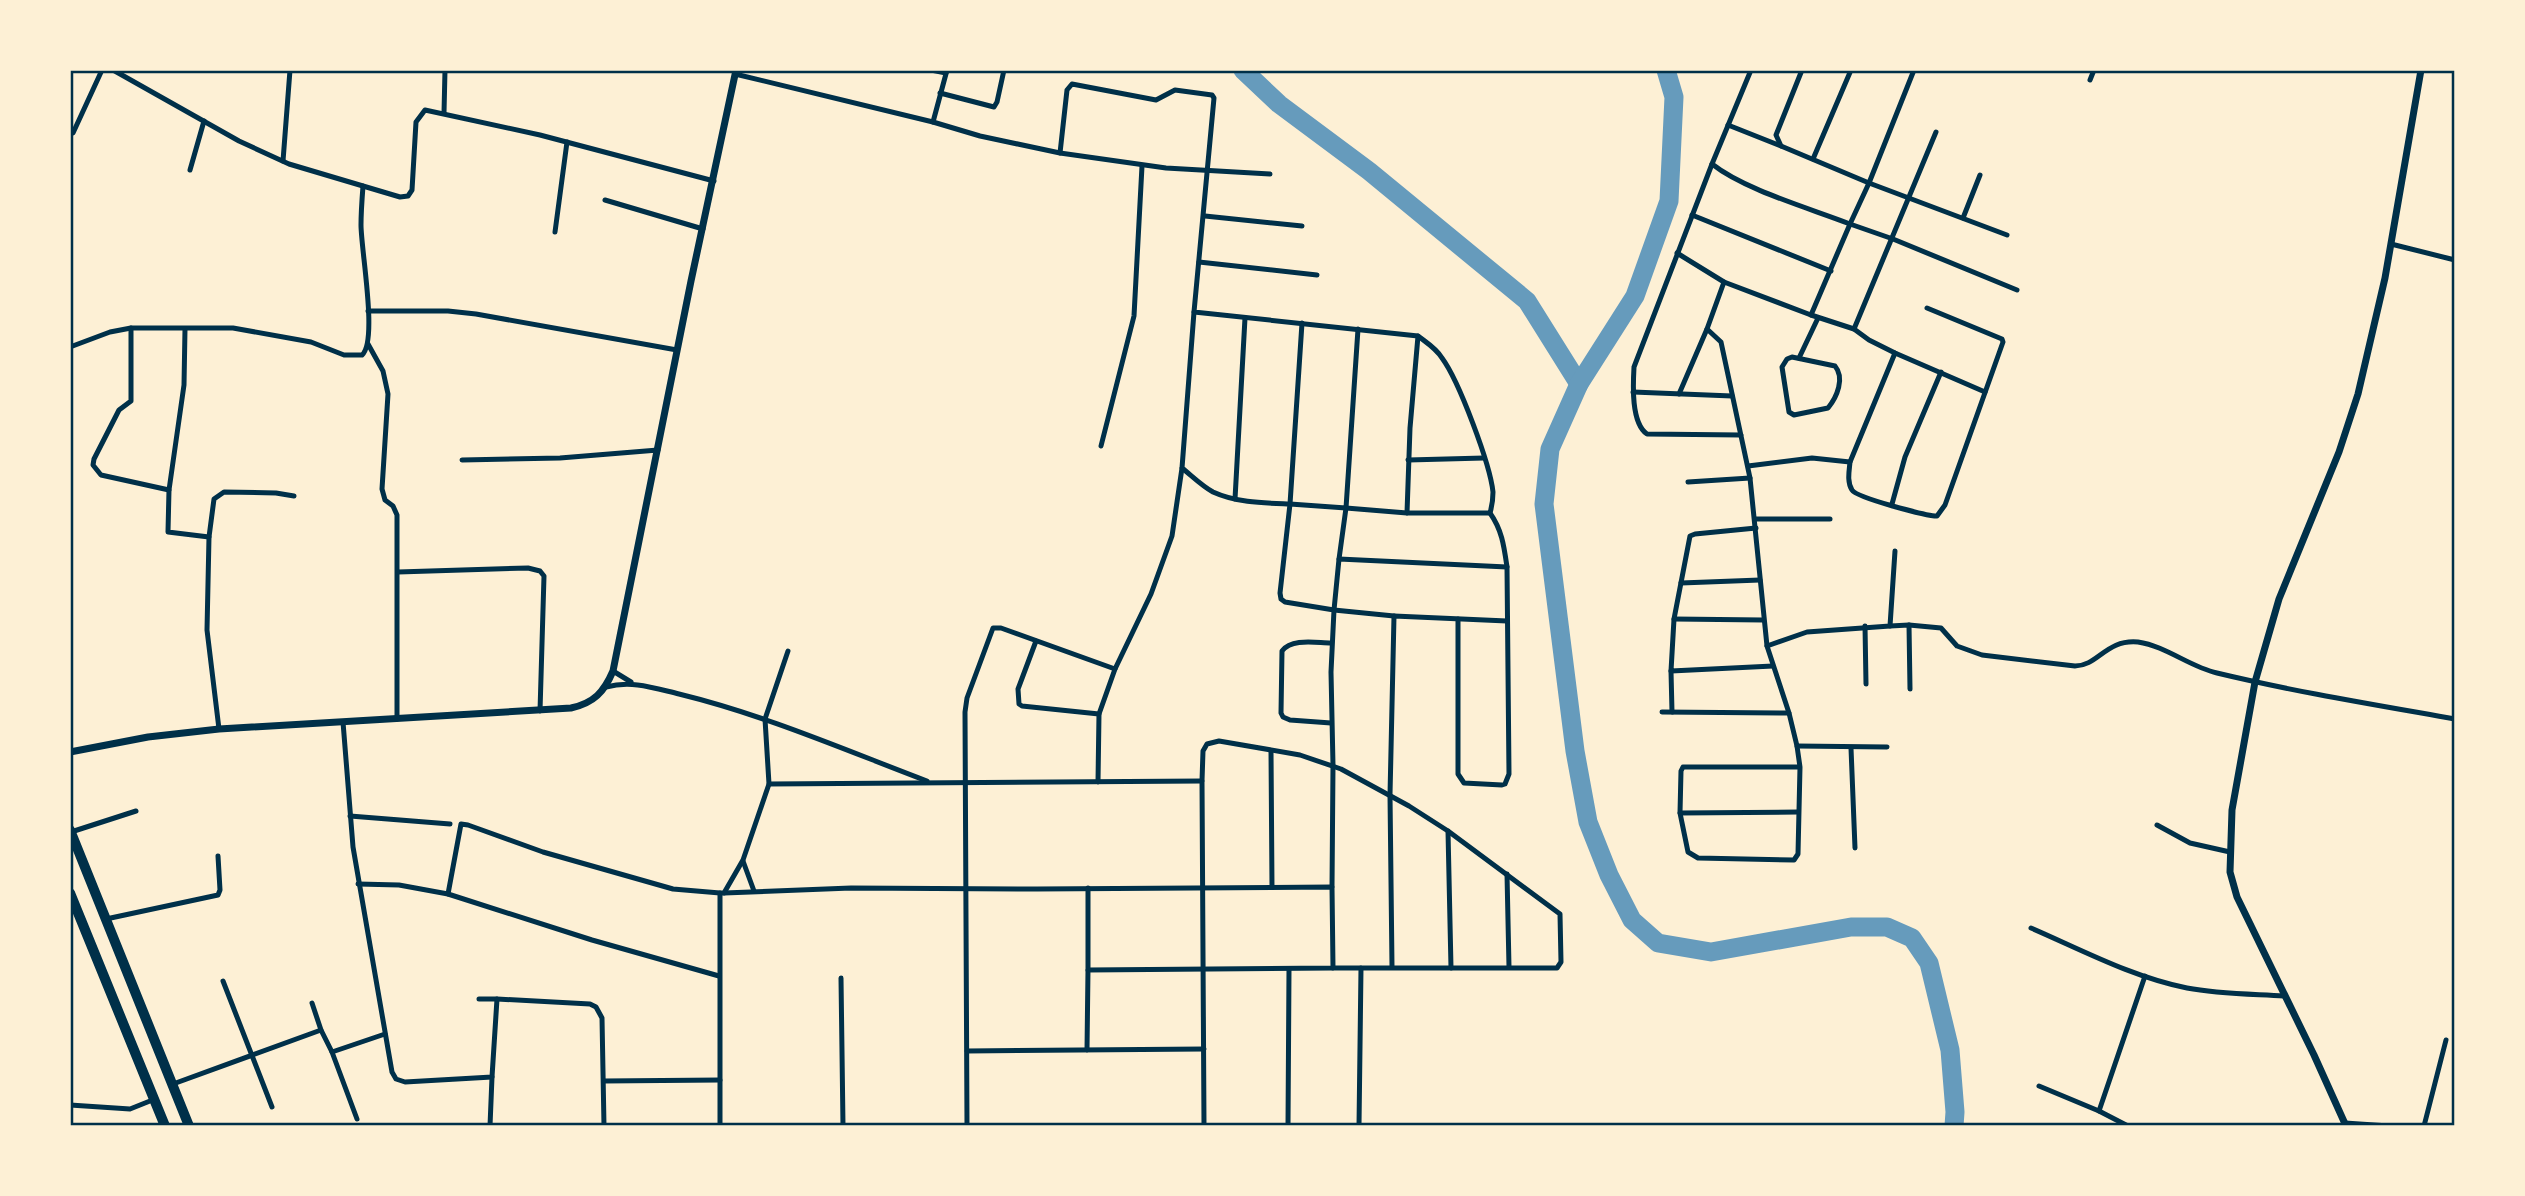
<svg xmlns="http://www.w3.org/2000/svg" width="2525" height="1196" font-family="'Roboto Serif',serif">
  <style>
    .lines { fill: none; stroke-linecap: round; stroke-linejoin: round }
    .river { stroke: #669bbc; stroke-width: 19 }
    .minor { stroke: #003049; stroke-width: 5 }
    .tertiary { stroke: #003049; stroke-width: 7 }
    .trunk { stroke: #003049; stroke-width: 10 }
    .neatline { fill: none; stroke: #003049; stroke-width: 2.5 }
  </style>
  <rect width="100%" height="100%" fill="#fdf0d5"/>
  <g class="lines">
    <g class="river">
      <polyline points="1243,70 1279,104 1369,171 1527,301 1579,384"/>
      <polyline points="1666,70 1674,97 1669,201 1635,296 1579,384 1550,449 1544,504 1575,751 1588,822 1609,875 1632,920 1658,943 1711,952 1851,927 1887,927 1912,938 1929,963 1950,1050 1955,1112 1954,1126"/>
    </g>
    <g class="minor">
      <polyline points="113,70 239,141 289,164 400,197 408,196 412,190 416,122 425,110 540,135 714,181"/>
      <polyline points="931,70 946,73"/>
      <path d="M1751,70L1712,164C1745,190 1809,208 1850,224L1811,315L1724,282L1707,329L1721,342L1750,478L1767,646L1789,713L1797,746L1800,767L1798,854L1794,860L1698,858L1688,852L1680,813L1681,771L1683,767H1800"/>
      <polyline points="1802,70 1776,135 1781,146 1869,183 2007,235"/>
      <polyline points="1914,70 1869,183 1850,224 1893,239 2017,290"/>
      <polyline points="735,74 933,122 980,136 1060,153 1166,168 1270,174"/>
      <polyline points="2090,80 2094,70"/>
      <polyline points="940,93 994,107 997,102 1004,70"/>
      <polyline points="444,113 445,70"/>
      <polyline points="933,122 947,70"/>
      <polyline points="1728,125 1781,146"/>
      <polyline points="70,134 73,133 102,70"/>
      <path d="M1060,153L1067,90L1072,84L1156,100L1175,90L1212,95L1214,98L1194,312L1418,336C1427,343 1436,348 1442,358C1459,381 1490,464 1493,492C1493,499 1492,506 1490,513C1502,530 1504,546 1507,567L1509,774L1505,784L1502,785L1464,783L1458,774V619"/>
      <polyline points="1813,159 1851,70"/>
      <polyline points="283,161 290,70"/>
      <path d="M1712,164L1634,367C1633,385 1631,423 1647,434L1741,435"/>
      <polyline points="190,170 204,121"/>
      <polyline points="605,200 703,229"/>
      <polyline points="1692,215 1831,271"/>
      <polyline points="1205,216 1302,226"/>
      <polyline points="1963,218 1980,175"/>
      <polyline points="555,232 567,142"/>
      <polyline points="2391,244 2455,260"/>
      <polyline points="1677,253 1724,282"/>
      <polyline points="1199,262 1317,275"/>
      <polyline points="368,311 448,311 476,314 677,350"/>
      <path d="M1194,312L1182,468C1192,476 1202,486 1213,492C1237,503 1264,503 1290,504L1302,323"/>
      <polyline points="1811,315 1854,329 1869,340 1895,353 1985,392"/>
      <polyline points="131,328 131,401 119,410 94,459 93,465 101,475 169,490 184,385 185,329"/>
      <polyline points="1854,329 1936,132"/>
      <polyline points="368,344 383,371 388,394 382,489 385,500 393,506 397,515 397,719"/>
      <path d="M70,347L110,332L131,328H233L311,342L344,355H362C378,341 361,250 361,225C361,212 362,199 363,186"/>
      <path d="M1895,353L1850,462C1849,472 1847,482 1852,490C1857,498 1927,516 1937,516L1945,505L2003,342L2002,339L1927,308"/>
      <path d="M1792,357L1835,366C1845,378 1837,397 1828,408L1794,415L1789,412L1782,367L1787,359Z"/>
      <polyline points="1799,358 1818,318"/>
      <polyline points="1633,392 1732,396"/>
      <polyline points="1679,394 1707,329"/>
      <polyline points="1101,446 1134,316 1142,166"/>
      <polyline points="462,460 560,458 658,450"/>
      <polyline points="1408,460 1484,458"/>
      <polyline points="1748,466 1812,458 1850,462"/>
      <polyline points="1688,482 1750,478"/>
      <polyline points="169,490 168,532 209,537"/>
      <polyline points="1235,499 1245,318"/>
      <polyline points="1892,504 1905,457 1941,372"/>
      <polyline points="1407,513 1410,428 1418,336"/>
      <polyline points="1755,519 1830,519"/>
      <polyline points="1756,528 1695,534 1690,536 1674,619 1671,671 1773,666"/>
      <polyline points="1339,559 1346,508 1407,513 1490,513"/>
      <polyline points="398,572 528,568 540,571 544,576 540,711"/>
      <polyline points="1681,583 1760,580"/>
      <polyline points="1394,616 1334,610 1339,559 1507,567"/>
      <polyline points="1674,619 1763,620"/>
      <path d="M1909,625L1941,628L1957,646L1982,655L2075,666C2098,666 2106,639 2138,642C2166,646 2190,667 2217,673C2296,692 2376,705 2455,719"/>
      <polyline points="1865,626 1866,684"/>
      <polyline points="1890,626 1909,625 1910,689"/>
      <polyline points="1036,641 1018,689 1019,704 1022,706 1099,714"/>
      <polyline points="1767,646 1807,632 1890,626 1895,551"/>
      <polyline points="613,671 631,682"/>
      <polyline points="1671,671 1672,712"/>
      <path d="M606,687C632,680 654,688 679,694C765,715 845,750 927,781"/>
      <polyline points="1662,712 1789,713"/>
      <polyline points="343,722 353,847 392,1072 396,1079 405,1082 492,1077 497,999 479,999"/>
      <path d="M1331,723L1290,720L1283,717L1281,713L1282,651C1292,638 1316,643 1331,643"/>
      <polyline points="219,729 207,630 209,537 214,499 224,492 276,493 294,496"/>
      <polyline points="1797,746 1887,747"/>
      <polyline points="1851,748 1855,848"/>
      <polyline points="1271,751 1272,887"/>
      <polyline points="1098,782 1099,714 1115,669 1151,594 1172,536 1182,468"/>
      <polyline points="769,784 1202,781"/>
      <polyline points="1680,813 1798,812"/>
      <polyline points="350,816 450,824"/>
      <polyline points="2157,825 2190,843 2230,852"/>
      <polyline points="1448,831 1451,968"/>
      <polyline points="71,832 136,811"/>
      <polyline points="743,861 754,891"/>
      <polyline points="1507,874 1509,967"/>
      <polyline points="358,884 399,885 448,894 592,940 719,976"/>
      <polyline points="1332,887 1333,765 1331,672 1334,610 1285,602 1281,599 1280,593 1290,504 1346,508 1358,329"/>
      <polyline points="724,893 851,888 1037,889 1332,887 1333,968 1088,970 1087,1050"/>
      <polyline points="448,894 461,824 468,825 543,852 673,889 720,893"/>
      <polyline points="106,919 218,895 220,890 218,856"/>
      <path d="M2031,928C2082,950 2132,977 2187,988C2218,994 2252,994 2284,996"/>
      <polyline points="1392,967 1390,795 1394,616 1507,621"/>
      <polyline points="1088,970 1088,888"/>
      <polyline points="841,978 843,1126"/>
      <polyline points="223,981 272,1107"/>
      <polyline points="497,999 590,1004 596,1007 602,1018 604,1126"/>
      <polyline points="312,1003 321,1030 332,1052 385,1034"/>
      <polyline points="967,1051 1204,1049"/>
      <polyline points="332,1052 357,1119"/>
      <polyline points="604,1081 720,1080"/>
      <polyline points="173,1084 321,1030"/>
      <polyline points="2039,1086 2099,1111"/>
      <polyline points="70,1105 130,1109 155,1099"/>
      <polyline points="2345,1123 2389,1126"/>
      <polyline points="490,1126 492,1077"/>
      <polyline points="720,1126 720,893 724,893 743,860 769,784 765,719 788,651"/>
      <polyline points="967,1126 965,712 967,698 993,628 1001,628 1115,669"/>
      <polyline points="1204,1126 1202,781 1203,751 1207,744 1219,741 1300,755 1341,769 1409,806 1448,831 1560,914 1561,962 1557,968 1333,968"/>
      <polyline points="1288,1126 1289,969"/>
      <polyline points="1359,1126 1361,968"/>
      <polyline points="2128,1126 2099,1111 2145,976"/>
      <polyline points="2424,1126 2446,1040"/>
    </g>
    <g class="tertiary">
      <path d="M70,752L148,737L219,729L571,708C594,703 604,692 613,671L691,281L736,70"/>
      <polyline points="2346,1126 2314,1055 2237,897 2230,872 2232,810 2255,682 2279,599 2339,452 2358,394 2385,278 2421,70"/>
    </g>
    <g class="trunk">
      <polyline points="70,830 189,1126"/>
      <polyline points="70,893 165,1126"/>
    </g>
  </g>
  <rect width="2525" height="1196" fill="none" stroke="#fdf0d5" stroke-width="144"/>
  <rect x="72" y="72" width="2381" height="1052" class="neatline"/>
</svg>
